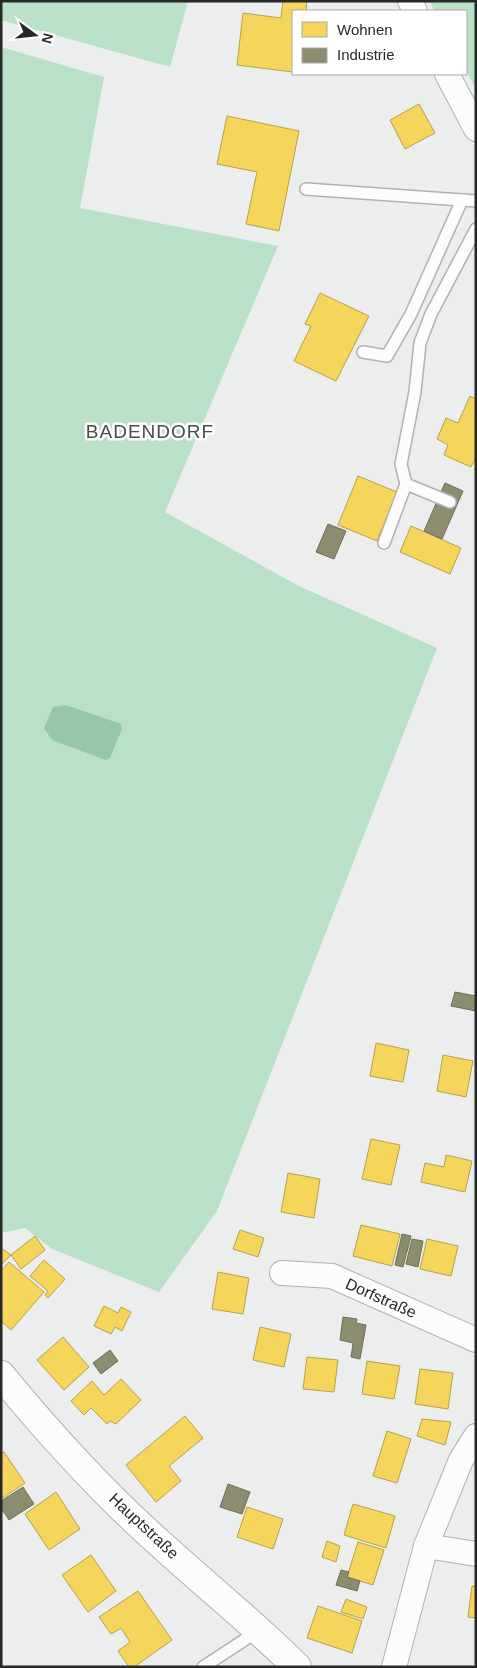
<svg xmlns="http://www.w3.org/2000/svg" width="477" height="1668" font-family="Helvetica,sans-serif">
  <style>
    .green { fill: #bae0c7 }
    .water { fill: #97c7a7 }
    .homes { fill: #f6d55c; stroke: #b8a14c }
    .industry { fill: #8c8c6e; stroke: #6e6e59 }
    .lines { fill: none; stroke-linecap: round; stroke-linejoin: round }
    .service-casing { stroke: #b0b2b0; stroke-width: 14 }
    .minor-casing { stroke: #b0b2b0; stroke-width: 26 }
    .secondary-casing { stroke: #b0b2b0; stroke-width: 30 }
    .service { stroke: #fcfcfc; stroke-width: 11 }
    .minor { stroke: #fcfcfc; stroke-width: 24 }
    .secondary { stroke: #fcfcfc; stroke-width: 28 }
    .labels { text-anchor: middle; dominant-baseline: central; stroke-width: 5; stroke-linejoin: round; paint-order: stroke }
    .street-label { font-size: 16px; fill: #272928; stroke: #fff }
    .quarter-label { font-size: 19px; letter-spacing: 1px; fill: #494d4a; stroke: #fff }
  </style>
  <rect width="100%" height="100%" fill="#ebeeec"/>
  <g class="green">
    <polygon points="1,1 188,1 170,67 1,20"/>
    <polygon points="429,1 476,1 476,89 466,70 466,11 435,11"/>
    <polygon points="1,47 104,77 80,208 278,246 165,512 299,586 437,648 217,1211 159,1292 52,1249 25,1228 1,1233"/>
  </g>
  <polygon class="water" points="66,705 121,724 122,729 110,758 106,760 52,740 44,728 53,707"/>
  <g class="homes">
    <polygon points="283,1 307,1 306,11 293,11 293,72 237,65 243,13 281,18"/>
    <polygon points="419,104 435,133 405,149 390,120"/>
    <polygon points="227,116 299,131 279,231 246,224 257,172 217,164"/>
    <polygon points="320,293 369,316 336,381 294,361 311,326 305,324"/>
    <polygon points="470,396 476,399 476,457 471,467 444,455 448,445 437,439 446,418 458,423"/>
    <polygon points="358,476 397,492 377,541 338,525"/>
    <polygon points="411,526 461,548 450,574 400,552"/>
    <polygon points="376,1043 409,1050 403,1082 370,1076"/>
    <polygon points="443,1055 473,1061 466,1097 437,1091"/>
    <polygon points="371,1139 400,1145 391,1185 362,1179"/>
    <polygon points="446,1155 472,1161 465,1192 421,1182 425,1163 444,1167"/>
    <polygon points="288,1173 320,1179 314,1218 281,1212"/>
    <polygon points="361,1225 400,1234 392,1266 353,1256"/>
    <polygon points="240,1230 264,1238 258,1257 233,1249"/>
    <polygon points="35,1236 45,1250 21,1269 11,1255"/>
    <polygon points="427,1239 458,1246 451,1276 420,1269"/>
    <polygon points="1,1248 11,1255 1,1265"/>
    <polygon points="44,1260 65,1279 48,1298 45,1295 48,1291 30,1276"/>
    <polygon points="9,1262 44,1292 11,1330 1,1321 1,1271"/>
    <polygon points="218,1272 249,1278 243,1314 212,1309"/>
    <polygon points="104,1306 118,1313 121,1307 131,1312 122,1331 115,1327 111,1334 94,1326"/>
    <polygon points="260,1327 291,1334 284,1367 253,1360"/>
    <polygon points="63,1337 89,1367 64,1390 37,1360"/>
    <polygon points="307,1357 338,1360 334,1392 303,1389"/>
    <polygon points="367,1361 400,1366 394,1399 362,1394"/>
    <polygon points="420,1369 453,1373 448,1409 415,1404"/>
    <polygon points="121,1379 141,1400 116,1424 110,1421 107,1424 91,1408 84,1415 71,1401 92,1381 104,1395"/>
    <polygon points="185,1416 203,1438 169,1466 181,1481 156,1502 126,1465"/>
    <polygon points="422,1419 451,1422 445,1445 417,1436"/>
    <polygon points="387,1431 411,1439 397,1483 373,1476"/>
    <polygon points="4,1452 25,1483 1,1499 1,1453"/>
    <polygon points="56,1492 80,1529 49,1550 25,1514"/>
    <polygon points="353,1504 395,1516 386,1548 344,1535"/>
    <polygon points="247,1507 283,1519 273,1549 237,1537"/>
    <polygon points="327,1541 340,1546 336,1562 322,1557"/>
    <polygon points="358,1542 384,1550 373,1585 347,1577"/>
    <polygon points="91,1555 116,1591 88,1612 62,1575"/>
    <polygon points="472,1586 476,1586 476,1618 468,1617"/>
    <polygon points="138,1591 172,1640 134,1667 129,1667 118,1651 130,1642 121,1628 111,1634 99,1617"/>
    <polygon points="346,1599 367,1607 363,1619 341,1612"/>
    <polygon points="318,1606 362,1621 352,1653 307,1638"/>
  </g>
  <g class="industry">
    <polygon points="445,483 463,491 442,539 424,531"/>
    <polygon points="328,524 346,531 334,559 316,552"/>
    <polygon points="455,992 476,996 476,1011 451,1006"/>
    <polygon points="402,1234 411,1236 403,1267 395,1265"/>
    <polygon points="412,1239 423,1241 418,1267 406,1264"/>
    <polygon points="343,1317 357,1319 356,1323 366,1325 360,1359 351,1357 353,1343 340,1340"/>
    <polygon points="110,1350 118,1361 101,1374 93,1363"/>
    <polygon points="228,1484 250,1492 242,1514 220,1507"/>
    <polygon points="23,1487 34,1504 9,1520 1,1508 1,1501"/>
    <polygon points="341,1570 349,1572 347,1577 360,1581 357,1591 336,1585"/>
  </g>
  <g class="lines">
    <defs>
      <g id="service">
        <polyline points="306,189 476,201"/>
        <polyline points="363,352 387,356 411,314 462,200"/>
        <polyline points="406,484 450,502"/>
        <polyline points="384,543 406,484 401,464 415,392 420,343 431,314 476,229"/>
        <polyline points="203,1667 258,1631"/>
      </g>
      <g id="minor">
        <polyline points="410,1 415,11"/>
        <polyline points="447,74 476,129"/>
        <polyline points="282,1273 332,1276 476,1340"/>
        <polyline points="426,1546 476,1554"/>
        <polyline points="394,1667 426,1546 461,1460 476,1436"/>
      </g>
      <path id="secondary" d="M1,1375C51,1436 106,1496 165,1548C209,1588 255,1625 297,1667"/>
    </defs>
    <use href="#service" class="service-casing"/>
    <use href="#minor" class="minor-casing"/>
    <use href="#secondary" class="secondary-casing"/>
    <use href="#service" class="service"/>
    <use href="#minor" class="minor"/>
    <use href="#secondary" class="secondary"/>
  </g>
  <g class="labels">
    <g class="street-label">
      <text transform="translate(381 1298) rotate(24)">Dorfstraße</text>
      <text transform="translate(144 1526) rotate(43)">Hauptstraße</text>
    </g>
    <g class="quarter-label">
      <text x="150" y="431">BADENDORF</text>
    </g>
  </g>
  <rect width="477" height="1668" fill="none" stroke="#272928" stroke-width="5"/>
  <rect x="292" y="10" width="175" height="65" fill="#ffffff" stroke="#a9a9a9"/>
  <rect x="302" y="22" width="25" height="15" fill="#f6d55c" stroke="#a9a9a9"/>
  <text x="337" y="35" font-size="15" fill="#272928">Wohnen</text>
  <rect x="302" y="48" width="25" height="15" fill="#8c8c6e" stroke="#a9a9a9"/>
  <text x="337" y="60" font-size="15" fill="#272928">Industrie</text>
  <g transform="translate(35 35) rotate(105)" stroke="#ffffff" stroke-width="4" paint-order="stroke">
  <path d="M0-4L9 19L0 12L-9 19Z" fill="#272928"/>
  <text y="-8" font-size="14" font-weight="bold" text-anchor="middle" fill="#272928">N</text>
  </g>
</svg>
